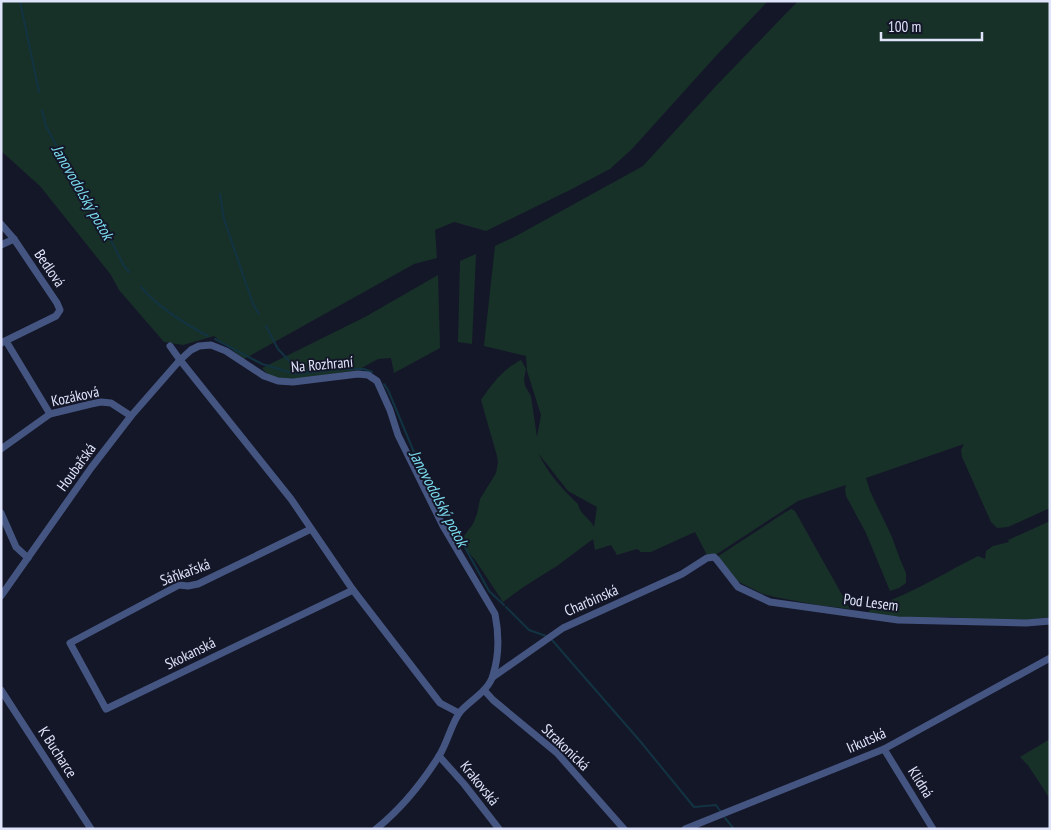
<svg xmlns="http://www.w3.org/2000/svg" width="1051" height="830" font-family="'PT Sans Narrow',sans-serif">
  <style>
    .green { fill: #183128; fill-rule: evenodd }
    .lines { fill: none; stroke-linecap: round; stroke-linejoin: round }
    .stream { stroke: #123342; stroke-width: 2 }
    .street { stroke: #455581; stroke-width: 7 }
    .labels { text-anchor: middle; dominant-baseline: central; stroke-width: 4; stroke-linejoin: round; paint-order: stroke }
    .street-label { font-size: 15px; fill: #dfe4fb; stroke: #141728 }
    .water-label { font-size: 16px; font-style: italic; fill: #7adcee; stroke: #141728 }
  </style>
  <rect width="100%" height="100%" fill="#141728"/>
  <g class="green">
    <polygon points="1,1 768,1 715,57 632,149 610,169 570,190 486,231 454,222 435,230 437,258 414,264 244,359 214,336 183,345 164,342 119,290 111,275 40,186 1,151"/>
    <path d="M798,1H1050V508L1008,527L997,528L991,522L962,457L961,450L964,444L866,478L870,491L892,537L900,559L906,573V583L899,588L890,591L866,533L846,496L845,489L846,485L798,501L717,554L707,555L695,532L651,552H641L637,549L617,555L611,545L595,550L593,539L557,566L525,586L503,602L476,561L463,546L461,540L473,524L477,514L480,499L496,473L498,462L497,456L481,400C492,384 503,369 521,360L526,369L524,379L525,386L531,396L537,437L541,415L527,371L526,356L484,346L495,246L516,236L643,166L715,87ZM538,453L568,491L597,507L594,527C590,518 580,515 578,504C562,489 548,473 538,453Z"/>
    <polygon points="476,254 472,344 458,342 460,261"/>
    <polygon points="438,275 440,348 394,373 391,358 378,359 358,370 305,378 283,379 268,375 262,368 365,317"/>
    <polygon points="791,509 795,511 850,609 817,605 775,597 763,594 737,581 717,557 784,513"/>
    <path d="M1050,521V617L1012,622L951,617L901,619L868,613C872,606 884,603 891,600C921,588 950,570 978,556L985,559L986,551L993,546L1009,542L1008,540Z"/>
    <polygon points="1050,739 1050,799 1028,765 1020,757"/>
  </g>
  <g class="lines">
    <g class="stream">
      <polyline points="20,1 39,92"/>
      <polyline points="42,110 46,126 70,172 98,215 124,266 129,272"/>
      <polyline points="220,194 224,219 253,304 259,314"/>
      <path d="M141,287C159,308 183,323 208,336"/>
      <polyline points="266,326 278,349 292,364 309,371"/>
      <polyline points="215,339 262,364 296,374 341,369 364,369 372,372"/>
      <polyline points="384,384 388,390 419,464 489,591 504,605"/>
      <polyline points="506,607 529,630 546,636"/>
      <polyline points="552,640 640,741 694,807 716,805 721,812"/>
      <polyline points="725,818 734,829"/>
    </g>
    <g class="street">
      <polyline points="1,224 14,239 57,303 60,310 56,316 1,343"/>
      <polyline points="1,245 14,239"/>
      <polyline points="6,341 50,414"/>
      <polyline points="170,346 180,360 291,499 353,590 440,703 459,713"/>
      <polyline points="1,449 50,414 91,404 101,402 111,403 131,416"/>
      <polyline points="1,513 16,547 28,558"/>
      <polyline points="311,529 198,584 188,586 179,585 70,643 106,709 353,590"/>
      <path d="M1,596L91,468L131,416L180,360L191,350L199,346L211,345L226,351L264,376L278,381L293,382L358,374L368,375L377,381L390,410L398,435L443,526L495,614C499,634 499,656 493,675C489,691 470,700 460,712C452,722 447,744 439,756C422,783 401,809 376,829"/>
      <polyline points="493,677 563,628 682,574 707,558 714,557 717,560 738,587 770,602 898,620 1026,623 1050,621"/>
      <polyline points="1,690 91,829"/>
      <polyline points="484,690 493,700 557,753 624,829"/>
      <polyline points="884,749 933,829"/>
      <polyline points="439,756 464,784 499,829"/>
      <polyline points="685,829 884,749 1050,658"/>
    </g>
  </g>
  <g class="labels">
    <g class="street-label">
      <text transform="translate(50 268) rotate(56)">Bedlová</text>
      <text transform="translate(322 364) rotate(-5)">Na Rozhraní</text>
      <text transform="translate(75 396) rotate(-12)">Kozáková</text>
      <text transform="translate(76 467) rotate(-54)">Houbařská</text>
      <text transform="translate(185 572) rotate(-20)">Sáňkařská</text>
      <text transform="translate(591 600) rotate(-24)">Charbinská</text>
      <text transform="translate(871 602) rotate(7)">Pod Lesem</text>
      <text transform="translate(190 653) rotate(-26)">Skokanská</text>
      <text transform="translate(866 740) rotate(-24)">Irkutská</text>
      <text transform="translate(566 747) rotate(44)">Strakonická</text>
      <text transform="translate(58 752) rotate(57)">K Bucharce</text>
      <text transform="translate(921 782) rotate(58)">Klidná</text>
      <text transform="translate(480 783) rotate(51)">Krakovská</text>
    </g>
    <g class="water-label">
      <text transform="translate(83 192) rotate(60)">Janovodolský potok</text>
      <text transform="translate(439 498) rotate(62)">Janovodolský potok</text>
    </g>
  </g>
  <rect width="1051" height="830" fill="none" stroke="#dfe4fb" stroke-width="5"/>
  <path d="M881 32v8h101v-8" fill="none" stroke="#dfe4fb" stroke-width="2.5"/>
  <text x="888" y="32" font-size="15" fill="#dfe4fb" stroke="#141728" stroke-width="4" paint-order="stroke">100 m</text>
</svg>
